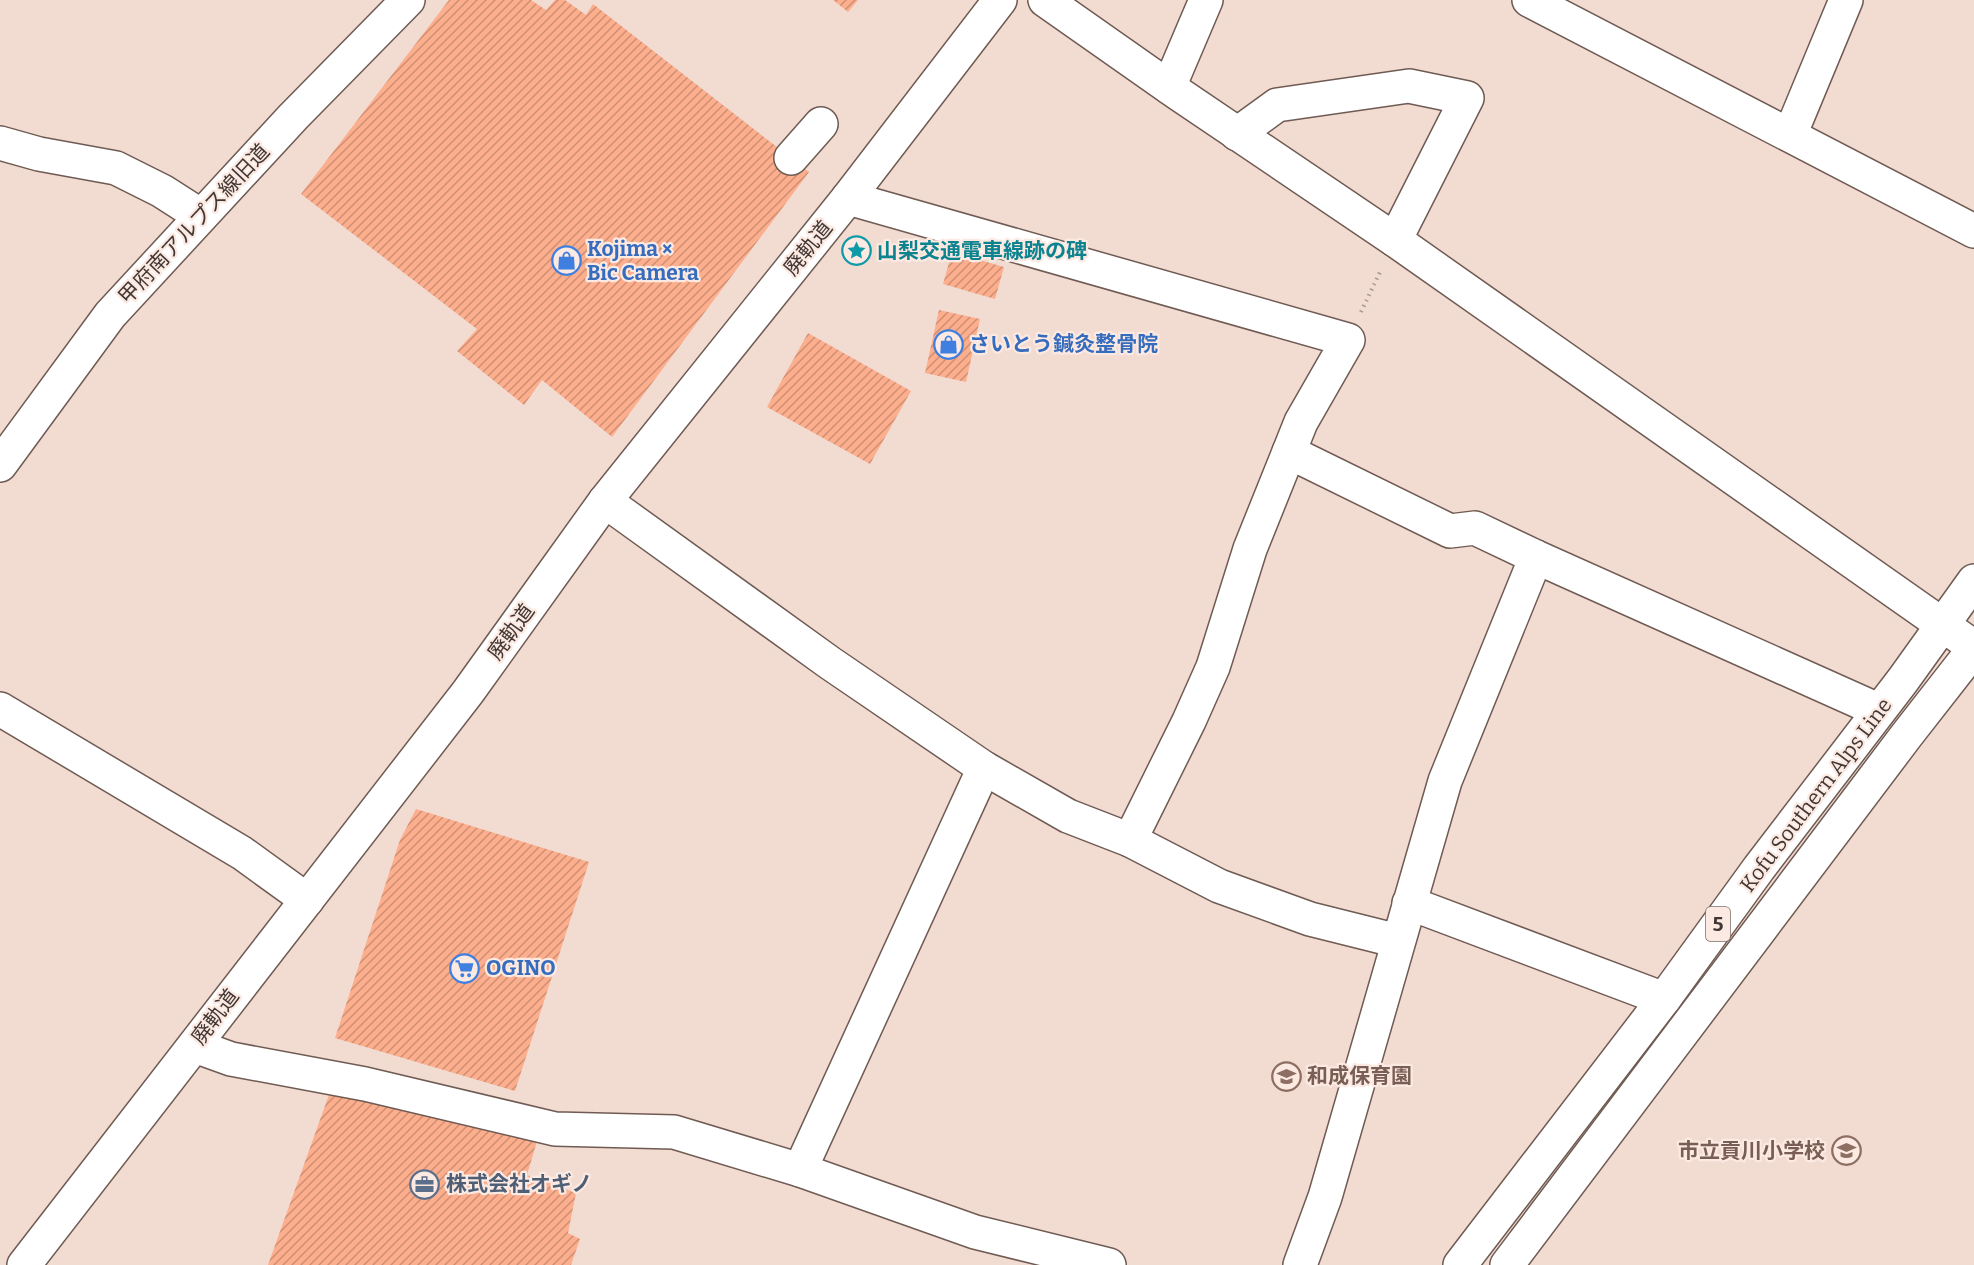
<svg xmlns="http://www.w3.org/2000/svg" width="1974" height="1265" font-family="Bitter,'Noto Sans JP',serif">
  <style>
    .building { fill: url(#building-hatch) }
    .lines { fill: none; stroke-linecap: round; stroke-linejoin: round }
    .minor-casing { stroke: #6f5b53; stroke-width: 36 }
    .major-casing { stroke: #6f5b53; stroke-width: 36 }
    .path { stroke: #ab9a93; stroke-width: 4; stroke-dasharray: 1.5 4.5; stroke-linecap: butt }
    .minor { stroke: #fff; stroke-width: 33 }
    .major { stroke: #fff; stroke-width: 33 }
    .labels { text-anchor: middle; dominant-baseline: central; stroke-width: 4.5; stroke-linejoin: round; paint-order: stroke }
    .shield { fill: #fce9e1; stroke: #796d69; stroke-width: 1.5 }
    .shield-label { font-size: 20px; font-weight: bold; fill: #413835 }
    .street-label { font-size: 21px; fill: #413835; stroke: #fce9e1 }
    .shop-label { font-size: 21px; font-weight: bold; fill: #366cbe; stroke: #fce9e1; text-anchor: start }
    .culture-label { font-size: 21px; font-weight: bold; fill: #0d838f; stroke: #fce9e1; text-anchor: start }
    .education-label { font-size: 21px; font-weight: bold; fill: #785e54; stroke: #fce9e1; text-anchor: start }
    .service-label { font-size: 21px; font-weight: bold; fill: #4e5e75; stroke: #fce9e1; text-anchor: start }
  </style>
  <defs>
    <pattern id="building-hatch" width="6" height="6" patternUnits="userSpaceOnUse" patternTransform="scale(1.5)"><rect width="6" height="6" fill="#fcae8d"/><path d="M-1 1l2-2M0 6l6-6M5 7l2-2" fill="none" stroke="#ce8f74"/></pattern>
  </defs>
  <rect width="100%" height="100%" fill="#f2dbd1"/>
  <g class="building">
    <polygon points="449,0 531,0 546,10 555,0 565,0 586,15 593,4 809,172 612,437 542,380 524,405 457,351 477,329 301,194"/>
    <polygon points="833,0 858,0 848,12"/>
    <polygon points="952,252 1004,267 995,299 943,284"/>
    <polygon points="939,310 980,319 966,382 925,373"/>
    <polygon points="808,333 911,391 870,464 767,407"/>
    <polygon points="416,809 589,862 515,1091 335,1038 400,840"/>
    <polygon points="330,1092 537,1141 527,1175 576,1193 568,1233 580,1239 571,1265 268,1265"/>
  </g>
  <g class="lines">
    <defs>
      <g id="minor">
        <polyline points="1045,0 1176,92 1395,240 1974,647"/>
        <polyline points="1529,0 1974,231"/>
        <polyline points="1169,87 1206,0"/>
        <polyline points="1237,134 1277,105 1409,86 1467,98 1395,240"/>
        <polyline points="1790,135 1846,0"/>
        <polyline points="0,143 39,154 116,168 162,191 201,216"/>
        <polyline points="791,158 821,124"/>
        <polyline points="848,198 1348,340 1301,422 1250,549 1213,667 1189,721 1130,840"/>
        <polyline points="1289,452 1450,531 1475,528 1536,557 1878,710"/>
        <polyline points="0,465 110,315 293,117 408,0"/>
        <polyline points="605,501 830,663 984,768 1068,816 1130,840 1219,886 1310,919 1398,941"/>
        <polyline points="0,709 242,853 307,900"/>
        <polyline points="1409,903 1664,999"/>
        <polyline points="195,1046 231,1059 365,1084 555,1129 674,1132 800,1170 975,1232 1109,1265"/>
        <polyline points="800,1170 984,768"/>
        <polyline points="24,1265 468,692 605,501 848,198 1000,0"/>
        <polyline points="1300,1265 1325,1197 1445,781 1536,557"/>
      </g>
      <g id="major">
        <polyline points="1460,1265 1664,999 1759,868 1903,680 1974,581"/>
        <polyline points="1507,1265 1906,736 1974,649"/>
      </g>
    </defs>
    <use href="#minor" class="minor-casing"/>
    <use href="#major" class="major-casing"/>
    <polyline class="path" points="1361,312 1381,270"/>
    <use href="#minor" class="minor"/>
    <use href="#major" class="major"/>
  </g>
  <defs>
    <symbol id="sight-ring" viewBox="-11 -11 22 22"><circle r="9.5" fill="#fce9e1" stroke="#0f9aa8" stroke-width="1.5"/><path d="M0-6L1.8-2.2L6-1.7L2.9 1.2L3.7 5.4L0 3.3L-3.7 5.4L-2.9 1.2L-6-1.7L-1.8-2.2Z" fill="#0f9aa8"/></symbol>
    <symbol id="shop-ring" viewBox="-11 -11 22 22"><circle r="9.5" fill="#fce9e1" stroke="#3f7fe0" stroke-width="1.5"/><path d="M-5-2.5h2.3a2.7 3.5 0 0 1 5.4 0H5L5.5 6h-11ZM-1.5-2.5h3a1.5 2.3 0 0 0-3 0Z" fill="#3f7fe0"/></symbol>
    <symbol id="supermarket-ring" viewBox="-11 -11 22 22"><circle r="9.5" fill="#fce9e1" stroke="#3f7fe0" stroke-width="1.5"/><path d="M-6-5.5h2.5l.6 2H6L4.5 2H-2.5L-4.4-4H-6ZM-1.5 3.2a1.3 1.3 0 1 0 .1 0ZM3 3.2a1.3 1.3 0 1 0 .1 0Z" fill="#3f7fe0"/></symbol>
    <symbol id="school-ring" viewBox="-11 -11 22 22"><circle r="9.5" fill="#fce9e1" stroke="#8d6e63" stroke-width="1.5"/><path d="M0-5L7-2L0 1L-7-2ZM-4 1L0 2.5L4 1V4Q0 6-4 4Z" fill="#8d6e63"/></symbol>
    <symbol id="office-ring" viewBox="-11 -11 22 22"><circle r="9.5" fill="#fce9e1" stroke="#5c6f8a" stroke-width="1.5"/><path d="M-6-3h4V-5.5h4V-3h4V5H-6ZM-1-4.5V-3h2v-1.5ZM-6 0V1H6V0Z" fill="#5c6f8a"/></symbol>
  </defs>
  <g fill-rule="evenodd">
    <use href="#sight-ring" x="840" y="234" width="33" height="33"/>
    <use href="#shop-ring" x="550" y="244" width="33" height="33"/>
    <use href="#shop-ring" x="932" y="328" width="33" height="33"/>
    <use href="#supermarket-ring" x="448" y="952" width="33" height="33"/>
    <use href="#school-ring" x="1270" y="1060" width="33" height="33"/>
    <use href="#school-ring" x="1830" y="1134" width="33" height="33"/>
    <use href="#office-ring" x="408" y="1168" width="33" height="33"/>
  </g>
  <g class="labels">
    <rect class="shield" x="1706" y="907" width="24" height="34" rx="4.5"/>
    <g class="shield-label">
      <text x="1718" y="924">5</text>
    </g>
    <g class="street-label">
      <text transform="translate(194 224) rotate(-47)">甲府南アルプス線旧道</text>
      <text transform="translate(808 248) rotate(-51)">廃軌道</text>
      <text transform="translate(511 632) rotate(-54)">廃軌道</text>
      <text transform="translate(1816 795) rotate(-53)">Kofu Southern Alps Line</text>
      <text transform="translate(215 1017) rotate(-53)">廃軌道</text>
    </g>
    <g class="shop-label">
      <text x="587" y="249">Kojima ×<tspan x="587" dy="24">Bic Camera</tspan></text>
      <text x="969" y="344">さいとう鍼灸整骨院</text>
      <text x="486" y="968">OGINO</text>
    </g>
    <g class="culture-label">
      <text x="877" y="251">山梨交通電車線跡の碑</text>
    </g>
    <g class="education-label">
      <text x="1307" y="1076">和成保育園</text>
      <text x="1825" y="1151" text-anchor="end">市立貢川小学校</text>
    </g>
    <g class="service-label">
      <text x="446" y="1184">株式会社オギノ</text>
    </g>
  </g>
</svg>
